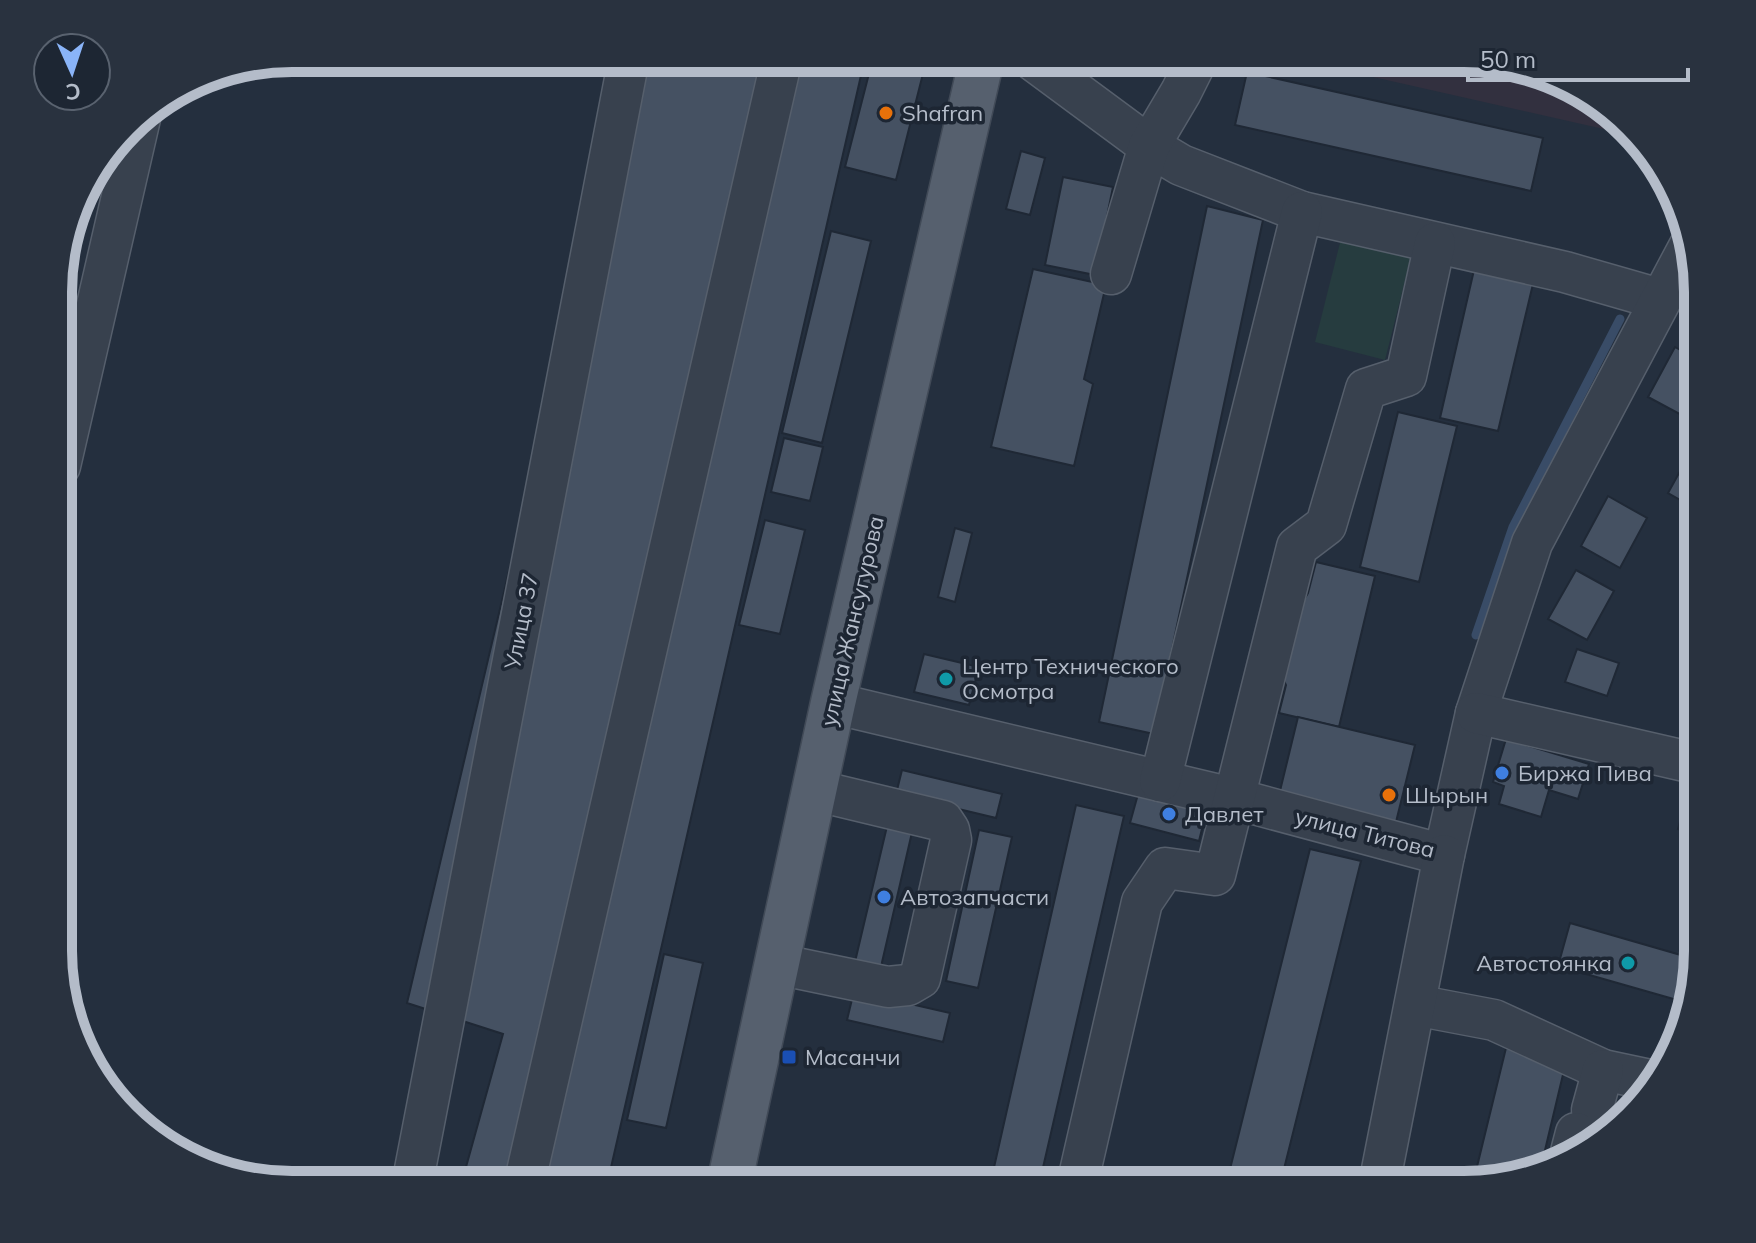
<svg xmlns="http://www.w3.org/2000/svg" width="1756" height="1243" font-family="Mulish,sans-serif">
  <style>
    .medical { fill: #32303f }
    .green { fill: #263c3f }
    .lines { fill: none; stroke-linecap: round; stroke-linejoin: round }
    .stream { stroke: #394c67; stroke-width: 9 }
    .building { fill: #455162; stroke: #1f2835; stroke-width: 2 }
    .minor-casing { stroke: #565f6c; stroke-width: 43 }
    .major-casing { stroke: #414a57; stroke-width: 47 }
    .minor { stroke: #38414e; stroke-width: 40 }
    .major { stroke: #56606e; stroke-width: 44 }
    .food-dot { fill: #e8710a; stroke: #1d2633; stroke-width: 3 }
    .culture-dot { fill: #0f9aa8; stroke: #1d2633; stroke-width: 3 }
    .shop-dot { fill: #3f7fe0; stroke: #1d2633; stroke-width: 3 }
    .transit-dot { fill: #1a4fb4; stroke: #1d2633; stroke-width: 3 }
    .labels { text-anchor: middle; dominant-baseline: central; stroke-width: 7; stroke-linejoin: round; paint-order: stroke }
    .poi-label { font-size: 22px; fill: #b4bcc9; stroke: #1d2633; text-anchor: start }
    .street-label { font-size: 22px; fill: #b4bcc9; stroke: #1d2633 }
    .rim { fill: none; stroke: #b4bcc9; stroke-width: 10 }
  </style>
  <rect width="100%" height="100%" fill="#242f3e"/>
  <polygon class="medical" points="1289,58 1479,58 1606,106 1630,135"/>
  <polygon class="green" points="1342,235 1412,253 1385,360 1315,342"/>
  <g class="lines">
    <polyline class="stream" points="1476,635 1513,527 1620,319"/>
  </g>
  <g class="building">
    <polygon points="630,58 865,58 607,1185 461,1185 503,1034 407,1003"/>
    <polygon points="873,58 927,58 896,180 845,167"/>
    <polygon points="1247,72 1543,138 1531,191 1235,125"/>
    <polygon points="1021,151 1045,158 1030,215 1006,209"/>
    <polygon points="1063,177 1113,187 1095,275 1045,265"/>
    <polygon points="1207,206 1263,220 1154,734 1099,722"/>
    <polygon points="831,231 871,241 822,443 782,433"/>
    <polygon points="1033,269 1106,285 1084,379 1093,384 1074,466 991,447"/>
    <polygon points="1474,270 1533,284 1498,431 1440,418"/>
    <polygon points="1675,347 1698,360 1698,399 1687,418 1648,397"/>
    <polygon points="1398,412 1457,426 1419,582 1360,567"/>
    <polygon points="784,438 823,447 810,501 771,492"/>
    <polygon points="1695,444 1698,445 1698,510 1668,493"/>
    <polygon points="1608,496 1647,518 1620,568 1581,546"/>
    <polygon points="765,520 805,530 780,634 739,625"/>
    <polygon points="955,528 972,533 955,602 938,597"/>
    <polygon points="1316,562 1375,576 1339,727 1279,713 1286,685 1271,653 1308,593"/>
    <polygon points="1576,570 1614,591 1587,640 1548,619"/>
    <polygon points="1577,649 1619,663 1607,696 1565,682"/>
    <polygon points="924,654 979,667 969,705 914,692"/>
    <polygon points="1298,717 1415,745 1396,822 1279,795"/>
    <polygon points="1506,739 1589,764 1578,799 1549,790 1541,817 1499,804 1504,786 1493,782"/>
    <polygon points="902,770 1002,794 996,818 896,794"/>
    <polygon points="1691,782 1698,784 1698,834 1678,829"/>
    <polygon points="1140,787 1208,805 1199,841 1130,823"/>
    <polygon points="1076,805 1124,816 1039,1185 990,1185"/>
    <polygon points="888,822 913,828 880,971 854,966"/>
    <polygon points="979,830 1012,837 978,988 946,981"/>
    <polygon points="1310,849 1361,861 1280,1185 1226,1185"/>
    <polygon points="1570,923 1698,960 1684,1002 1558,966"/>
    <polygon points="664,954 703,963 666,1128 627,1120"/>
    <polygon points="854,991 950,1013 943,1042 847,1020"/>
    <polygon points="1506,1048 1566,1062 1541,1167 1473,1183"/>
    <polygon points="615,1167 653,1176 651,1185 611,1185"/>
  </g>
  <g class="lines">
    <defs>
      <g id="minor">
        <polyline points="1030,58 1149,146 1181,165 1302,212 1565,272 1659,299"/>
        <polyline points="1111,274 1149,146 1181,92 1198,58"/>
        <polyline points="60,466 141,114"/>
        <polyline points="833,703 1236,799 1444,855 1476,713 1532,543 1689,247"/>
        <polyline points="1476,713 1698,764"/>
        <polyline points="1160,781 1302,212"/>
        <polyline points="777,964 888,987 908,985 920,978 951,840 949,830 943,821 814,790"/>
        <polyline points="1415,1005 1494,1020 1603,1070 1655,1081"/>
        <polyline points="1592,1110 1603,1070"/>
        <polyline points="1569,1160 1576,1133"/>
        <polyline points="412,1185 629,58"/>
        <polyline points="524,1185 782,58"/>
        <polyline points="1077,1185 1142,902 1165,868 1215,875 1297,547 1326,525 1366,389 1406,376 1435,243"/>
        <polyline points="1379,1185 1444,855"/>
      </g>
      <polyline id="major" points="729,1185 833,703 982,58"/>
    </defs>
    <use href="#minor" class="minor-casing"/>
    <use href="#major" class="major-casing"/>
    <use href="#minor" class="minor"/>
    <use href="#major" class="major"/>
  </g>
  <g class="food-dot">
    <circle cx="886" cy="113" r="8"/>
    <circle cx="1389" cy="795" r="8"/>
  </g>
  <g class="culture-dot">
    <circle cx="946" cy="679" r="8"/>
    <circle cx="1628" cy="963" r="8"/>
  </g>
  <g class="shop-dot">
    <circle cx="1502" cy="773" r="8"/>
    <circle cx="1169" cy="814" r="8"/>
    <circle cx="884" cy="897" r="8"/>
  </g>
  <rect class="transit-dot" x="781" y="1049" width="16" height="16" rx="4"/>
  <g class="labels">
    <g class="poi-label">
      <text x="902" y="113">Shafran</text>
      <text x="962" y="666">Центр Технического<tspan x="962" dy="25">Осмотра</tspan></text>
      <text x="1518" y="773">Биржа Пива</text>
      <text x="1405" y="795">Шырын</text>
      <text x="1185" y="814">Давлет</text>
      <text x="900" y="897">Автозапчасти</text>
      <text x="1612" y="963" text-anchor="end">Автостоянка</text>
      <text x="805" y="1057">Масанчи</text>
    </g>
    <g class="street-label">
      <text transform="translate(521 621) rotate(-79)">Улица 37</text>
      <text transform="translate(852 621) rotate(-77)">улица Жансугурова</text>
      <text transform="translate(1365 833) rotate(14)">улица Титова</text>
    </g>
  </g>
  <path d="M0 0H1756V1243H0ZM292 72H1464A220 220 0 0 1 1684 292V951A220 220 0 0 1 1464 1171H292A220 220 0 0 1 72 951V292A220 220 0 0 1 292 72Z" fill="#29323f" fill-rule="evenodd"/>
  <path class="rim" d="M292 72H1464A220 220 0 0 1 1684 292V951A220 220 0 0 1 1464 1171H292A220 220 0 0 1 72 951V292A220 220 0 0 1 292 72Z"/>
  <g transform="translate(72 72) rotate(177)"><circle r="38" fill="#1d2633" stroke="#59626f" stroke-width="2"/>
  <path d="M0-6L14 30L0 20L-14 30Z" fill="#8ab4f8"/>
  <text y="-12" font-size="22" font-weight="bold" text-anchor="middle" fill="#b4bcc9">С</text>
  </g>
  <path d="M1468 68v12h220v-12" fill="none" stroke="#b4bcc9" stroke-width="4"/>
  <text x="1480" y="68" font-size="24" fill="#b4bcc9" stroke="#1d2633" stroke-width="6" paint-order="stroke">50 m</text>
</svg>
